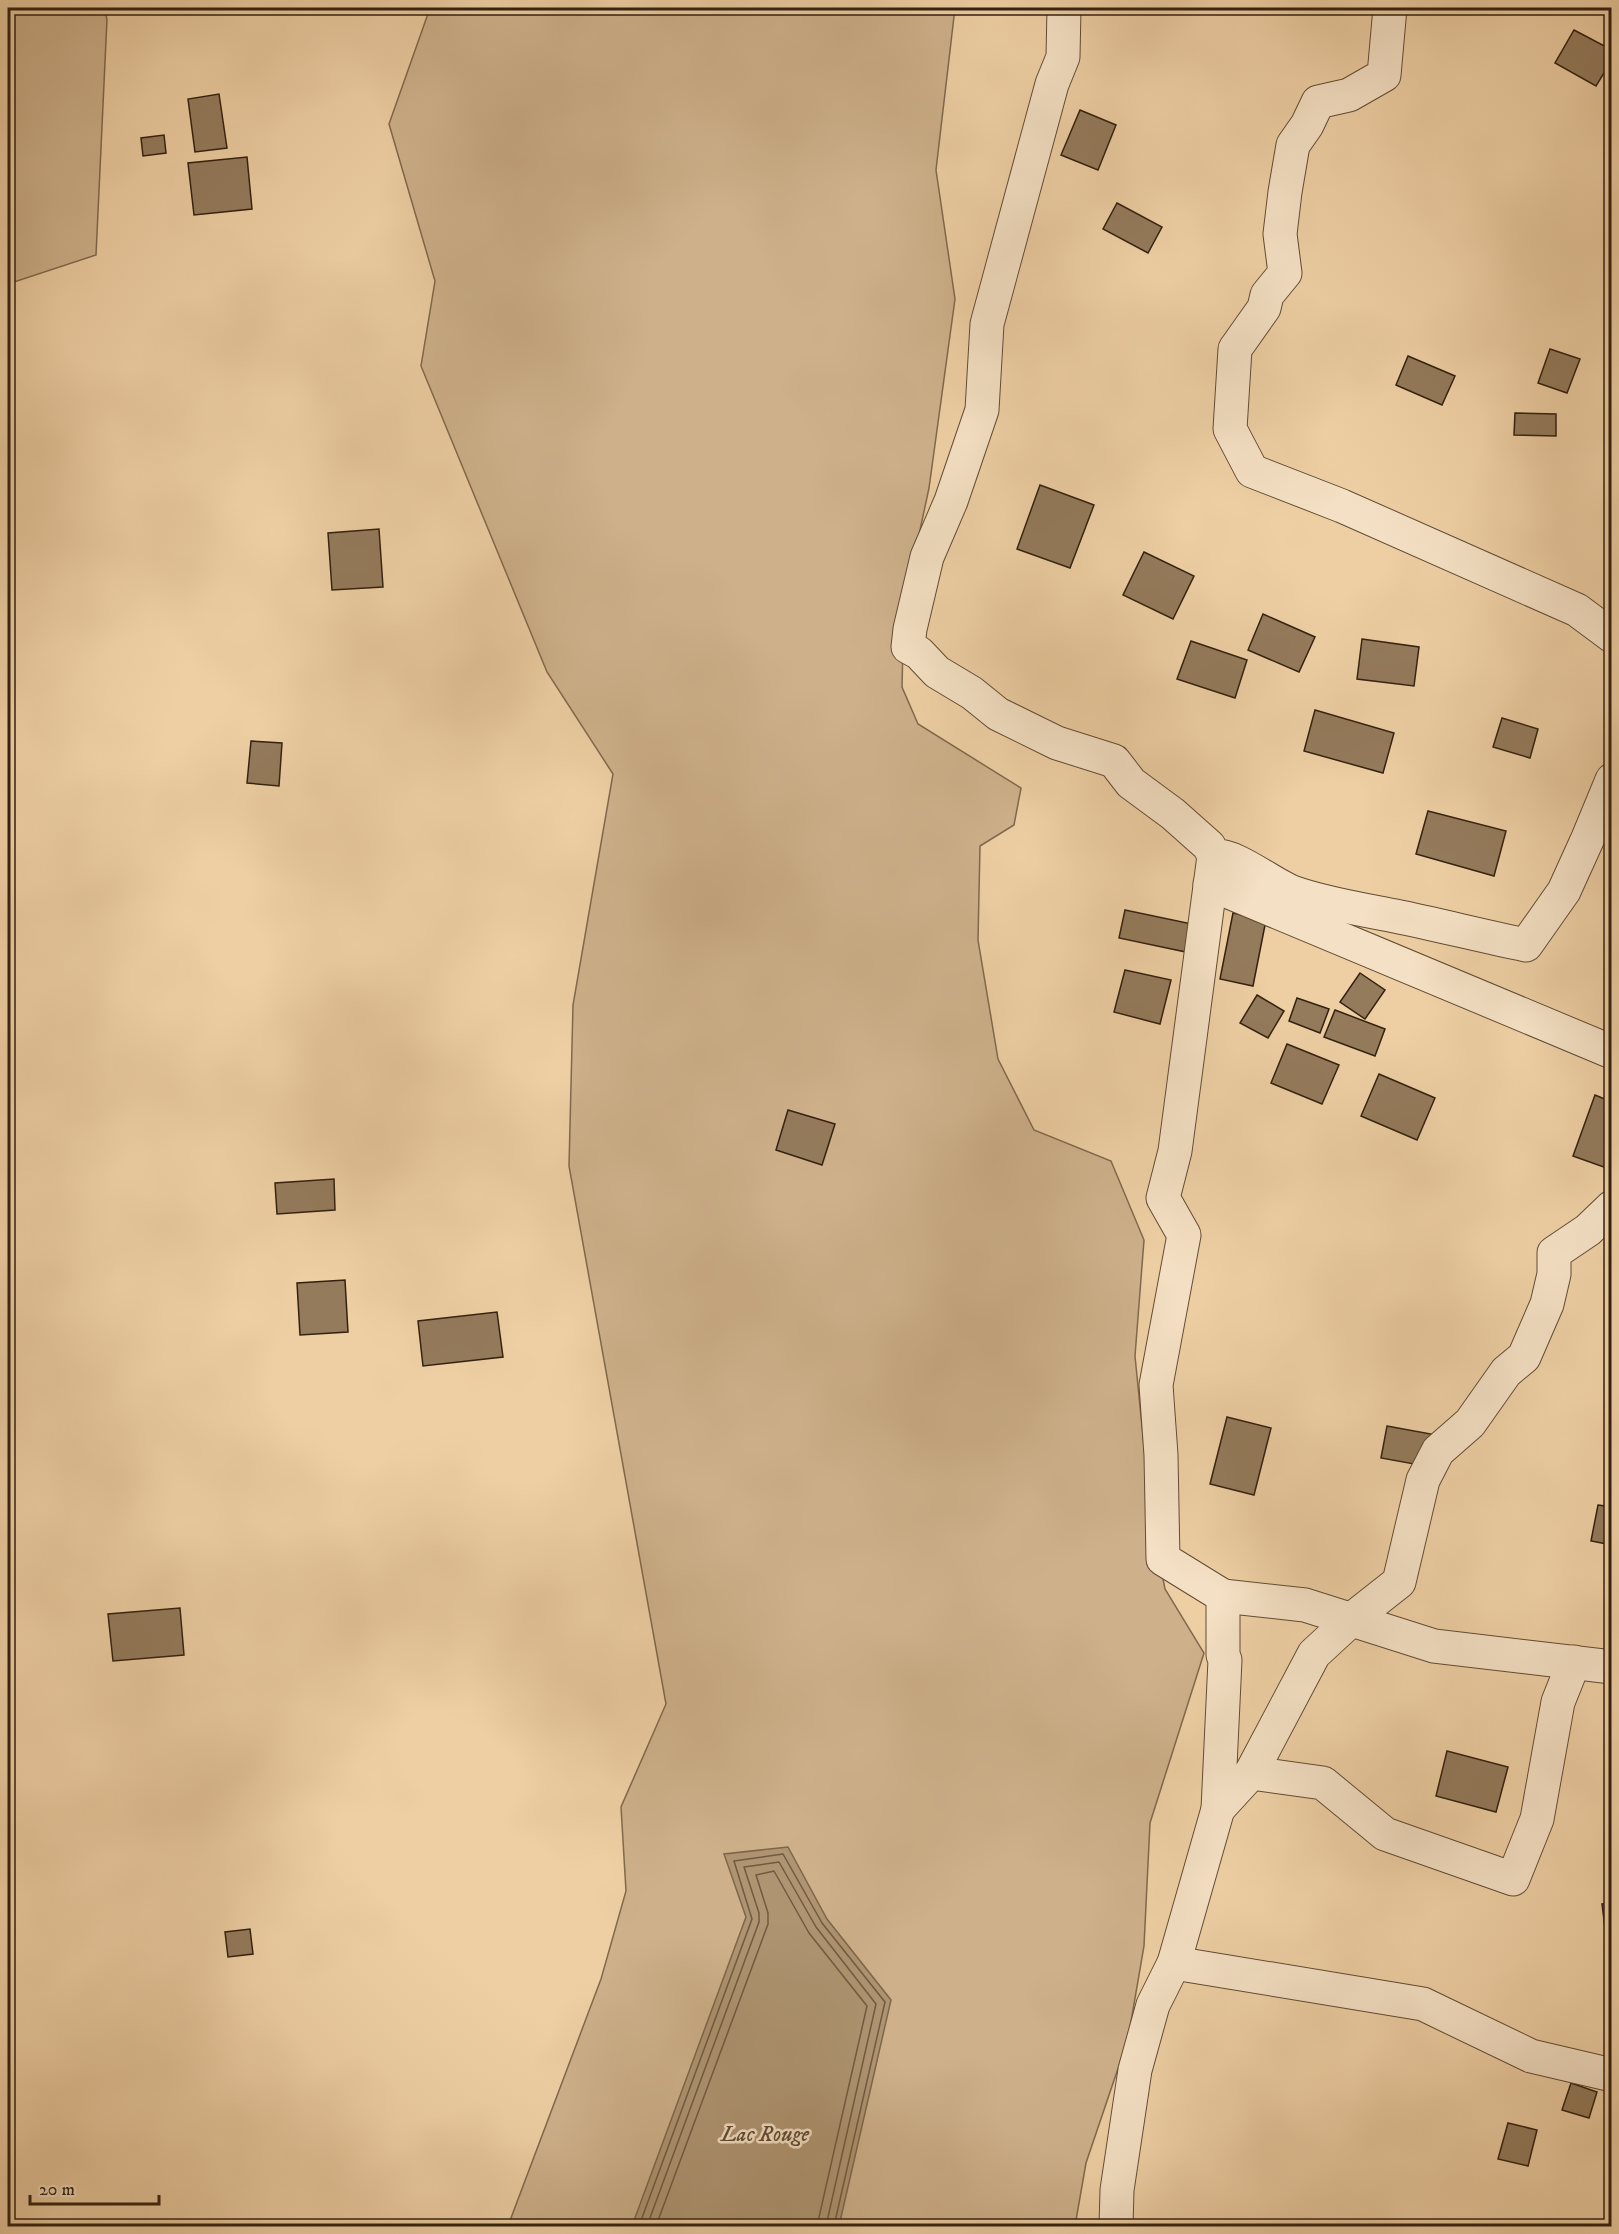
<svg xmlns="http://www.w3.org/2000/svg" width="1619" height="2234" font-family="'IM FELL DW Pica',serif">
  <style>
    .green { fill: #ceb18b; stroke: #80694d; stroke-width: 1.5 }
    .water { fill: #ae9471; stroke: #7d664a; stroke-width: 1.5 }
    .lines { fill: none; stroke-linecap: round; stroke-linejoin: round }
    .shore { stroke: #705a40; stroke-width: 1.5 }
    .building { fill: #947b5c; stroke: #33210f; stroke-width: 1.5 }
    .minor-casing { stroke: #624c34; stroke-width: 35 }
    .minor { stroke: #f4e0c4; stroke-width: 33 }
    .labels { text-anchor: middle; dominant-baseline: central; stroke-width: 5; stroke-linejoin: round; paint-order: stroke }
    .water-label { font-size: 22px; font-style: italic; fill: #5e4931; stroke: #f4e0c4 }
  </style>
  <rect width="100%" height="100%" fill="#eecfa4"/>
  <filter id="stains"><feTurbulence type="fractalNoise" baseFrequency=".00333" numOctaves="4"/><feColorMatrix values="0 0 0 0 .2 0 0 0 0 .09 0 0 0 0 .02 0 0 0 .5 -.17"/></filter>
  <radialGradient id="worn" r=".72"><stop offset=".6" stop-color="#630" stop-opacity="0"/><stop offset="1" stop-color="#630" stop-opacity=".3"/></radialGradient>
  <g class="green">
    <polygon points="8,8 104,8 107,19 96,255 8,284"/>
    <polygon points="430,8 955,8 936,170 955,299 929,488 904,605 902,687 918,724 1021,788 1014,825 980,846 978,940 998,1059 1034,1130 1111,1161 1144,1240 1135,1356 1151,1517 1165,1589 1204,1653 1150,1823 1144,1946 1128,2039 1086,2163 1075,2226 508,2226 601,1979 626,1891 621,1807 666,1704 569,1166 573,1005 613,774 547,672 421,366 435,281 389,124"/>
  </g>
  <polygon class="water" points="788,1847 827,1919 891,2000 839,2226 632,2226 746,1917 724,1854"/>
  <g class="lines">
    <g class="shore">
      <polyline points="639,2226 752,1919 734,1861 783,1854 822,1923 885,2002 834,2226"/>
      <polyline points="647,2226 759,1922 759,1913 744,1867 779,1862 816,1927 876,2004 826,2226"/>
      <polyline points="656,2226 768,1924 768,1913 756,1875 774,1871 809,1933 867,2006 817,2226"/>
    </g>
  </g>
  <g class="building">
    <polygon points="1574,30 1612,50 1612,60 1596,86 1555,63"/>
    <polygon points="219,94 227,148 195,152 188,99"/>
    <polygon points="1080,110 1116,125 1098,170 1061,155"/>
    <polygon points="164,135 166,153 143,156 141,138"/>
    <polygon points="247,157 252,209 194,215 188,163"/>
    <polygon points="1117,203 1162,227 1148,253 1103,229"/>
    <polygon points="1550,349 1580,359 1567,393 1538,383"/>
    <polygon points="1408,356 1455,376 1442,405 1396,385"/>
    <polygon points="1515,413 1556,414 1556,436 1514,435"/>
    <polygon points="1040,485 1094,505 1070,568 1017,549"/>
    <polygon points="379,529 383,587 332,590 328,533"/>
    <polygon points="1144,552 1194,576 1173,619 1123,595"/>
    <polygon points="1263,614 1315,637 1299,672 1248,650"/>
    <polygon points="1362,639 1419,647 1414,686 1357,679"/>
    <polygon points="1191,641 1247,660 1235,698 1177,679"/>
    <polygon points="1315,710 1394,733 1383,773 1304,751"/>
    <polygon points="1502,718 1538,729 1530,758 1493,747"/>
    <polygon points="251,741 282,743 279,786 247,783"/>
    <polygon points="1428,811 1506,831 1494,876 1416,854"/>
    <polygon points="1125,910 1192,924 1186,952 1119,938"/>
    <polygon points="1233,913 1266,920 1253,986 1220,979"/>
    <polygon points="1125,970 1171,980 1160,1024 1114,1012"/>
    <polygon points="1360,973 1385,990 1365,1019 1340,1002"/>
    <polygon points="1257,995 1284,1011 1268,1038 1240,1023"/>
    <polygon points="1297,998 1329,1009 1320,1033 1289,1021"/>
    <polygon points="1335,1010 1385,1029 1375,1056 1324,1037"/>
    <polygon points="1287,1044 1339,1065 1322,1104 1271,1083"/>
    <polygon points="1379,1074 1435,1098 1417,1140 1361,1116"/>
    <polygon points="1595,1095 1612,1102 1612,1170 1573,1156"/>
    <polygon points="788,1110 835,1124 822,1165 776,1150"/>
    <polygon points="334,1179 335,1210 277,1214 275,1183"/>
    <polygon points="345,1280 348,1332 300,1335 297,1283"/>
    <polygon points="497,1312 503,1357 423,1366 418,1321"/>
    <polygon points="1227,1417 1271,1428 1254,1495 1210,1484"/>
    <polygon points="1387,1426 1431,1434 1425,1466 1381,1458"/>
    <polygon points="1598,1505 1612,1507 1612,1545 1591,1541"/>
    <polygon points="180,1608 184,1655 113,1661 108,1614"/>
    <polygon points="1447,1751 1508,1767 1496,1812 1436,1796"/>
    <polygon points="1612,1903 1612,1926 1605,1928 1602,1904"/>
    <polygon points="250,1929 253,1954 228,1957 225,1932"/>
    <polygon points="1571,2083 1597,2092 1589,2118 1562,2110"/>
    <polygon points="1508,2123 1537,2130 1528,2166 1498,2159"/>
  </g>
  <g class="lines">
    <defs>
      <g id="minor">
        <path d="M1064,8L1063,57L1052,84L987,324L982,410L951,501L927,557L910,629L908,647L919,653L937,672L972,693L998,714L1057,743L1114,761L1131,783L1173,814L1209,846L1214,856C1233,853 1272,884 1292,892C1325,904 1361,909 1395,916C1439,925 1482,936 1526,945L1564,891L1588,838L1612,780"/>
        <polyline points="1390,8 1384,75 1349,95 1318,102 1307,125 1293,145 1285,192 1280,234 1285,273 1267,295 1264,308 1235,349 1230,429 1252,471 1342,506 1577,610 1612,636"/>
        <polyline points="1210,884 1612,1052"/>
        <polyline points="1223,1596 1305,1605 1434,1646 1612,1667"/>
        <polyline points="1251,1773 1323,1783 1385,1834 1513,1879 1537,1819 1558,1702 1574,1662"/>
        <polyline points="1218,1809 1251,1773 1314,1654 1352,1619 1399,1582 1423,1480 1438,1451 1470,1423 1506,1372 1524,1357 1547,1304 1554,1274 1554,1253 1588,1230 1612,1207"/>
        <polyline points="1174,1963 1423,2004 1531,2056 1612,2075"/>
        <polyline points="1116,2226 1117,2190 1135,2070 1153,2005 1174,1963 1218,1809 1225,1660 1223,1655 1223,1596 1163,1559 1161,1455 1156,1385 1184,1235 1163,1198 1175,1151 1214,856"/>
      </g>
    </defs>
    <use href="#minor" class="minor-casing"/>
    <use href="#minor" class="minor"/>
  </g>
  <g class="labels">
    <g class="water-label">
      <text x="765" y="2134">Lac Rouge</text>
    </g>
  </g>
  <rect width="1619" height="2234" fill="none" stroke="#eecfa4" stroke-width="30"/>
  <rect x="9" y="9" width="1601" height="2216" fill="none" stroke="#33210f" stroke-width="3"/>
  <rect x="15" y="15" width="1589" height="2204" fill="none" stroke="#33210f" stroke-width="1.5"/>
  <path d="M30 2195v9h129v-9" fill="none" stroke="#33210f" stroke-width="3"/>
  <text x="39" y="2195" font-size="18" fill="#33210f" stroke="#f4e0c4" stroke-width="4.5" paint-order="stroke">20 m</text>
  <rect width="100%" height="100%" filter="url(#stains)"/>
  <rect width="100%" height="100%" fill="url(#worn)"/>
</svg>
